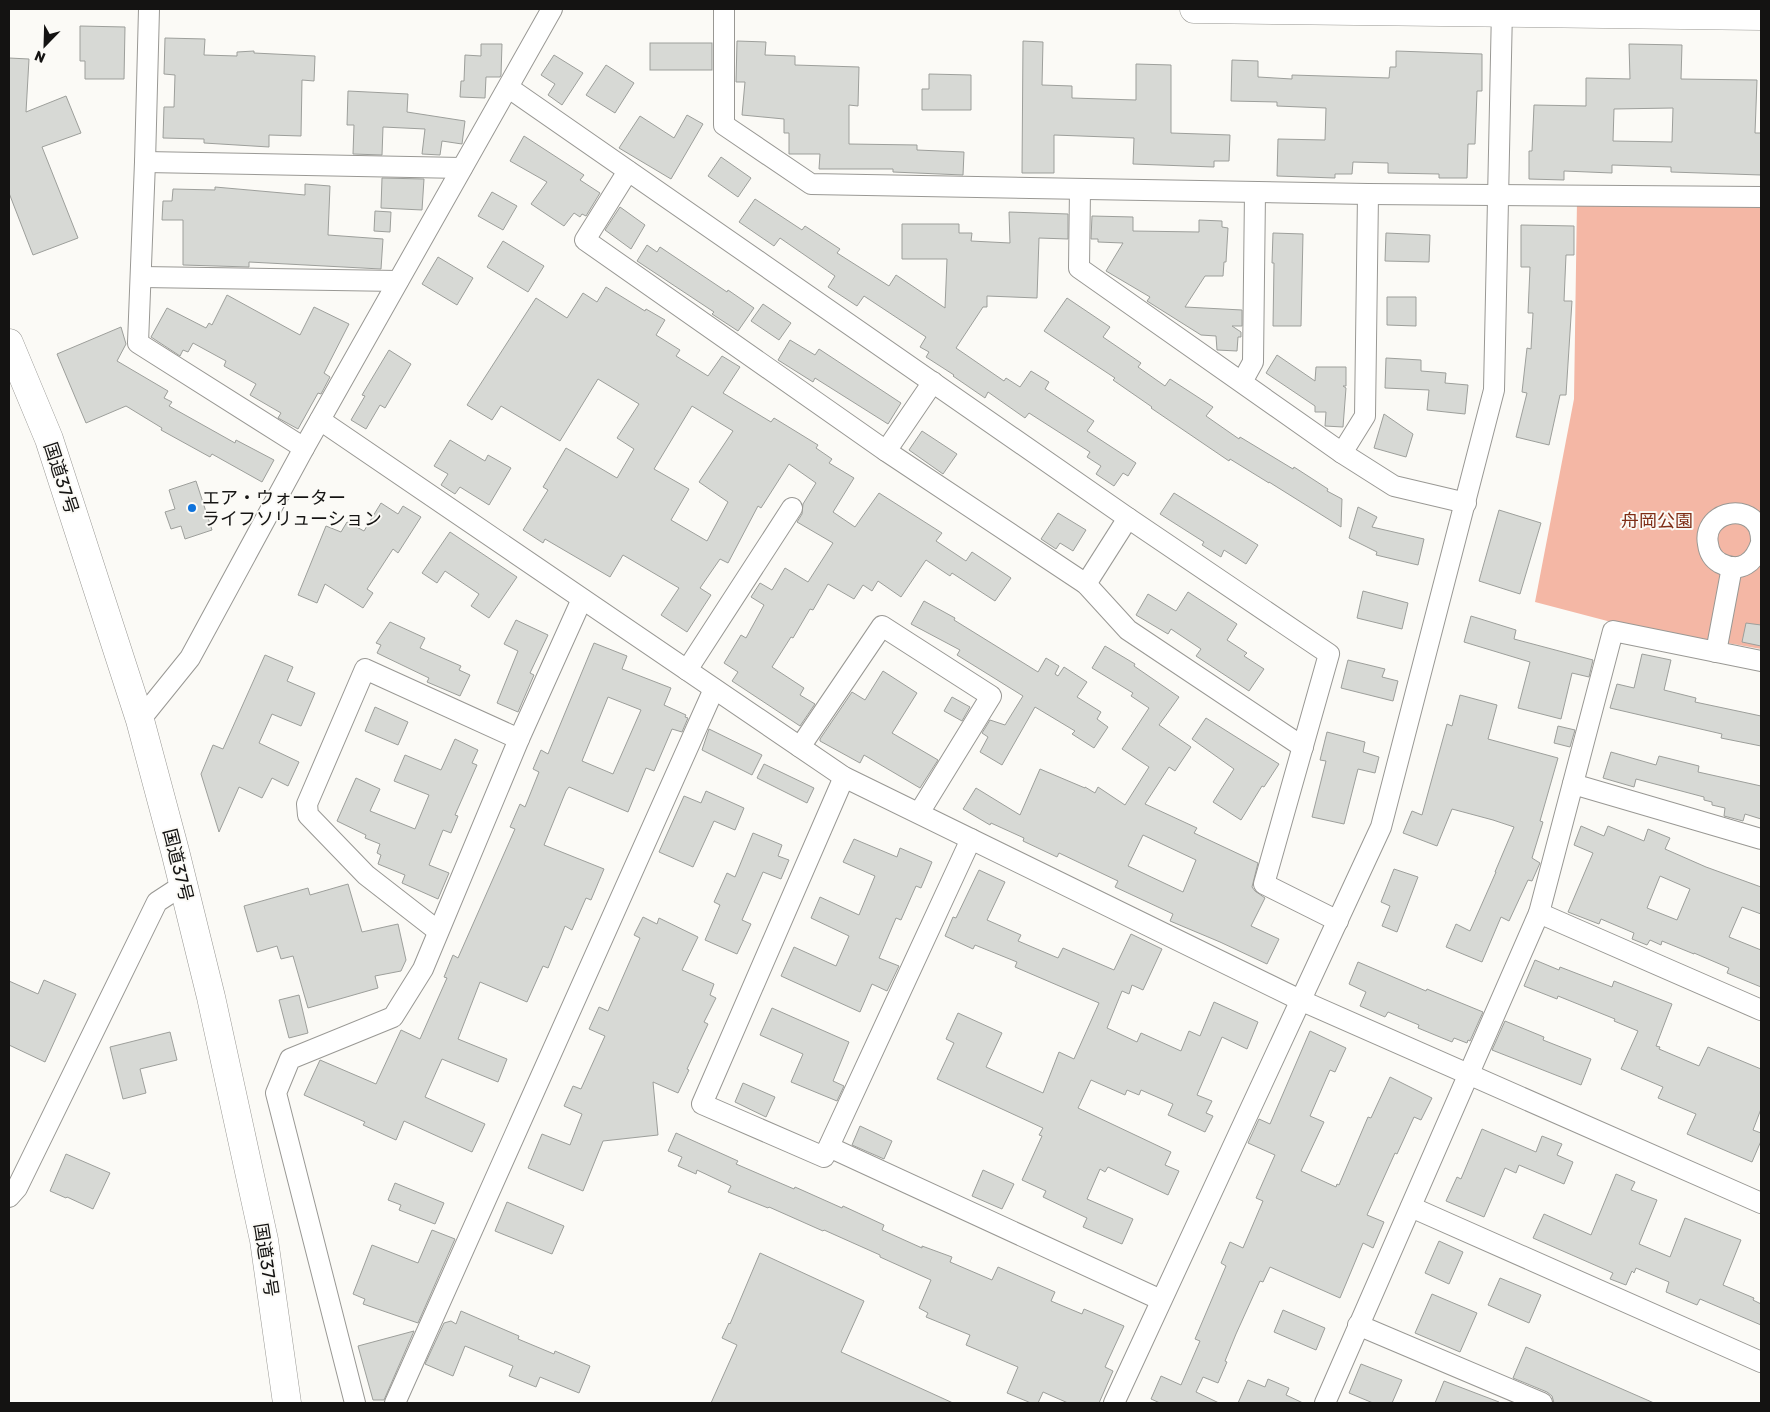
<svg xmlns="http://www.w3.org/2000/svg" width="1770" height="1412" font-family="Rubik,'Noto Sans JP',sans-serif">
  <style>
    .green { fill: #f4b7a5 }
    .building { fill: #d7d9d5; stroke: #9d9f9b; fill-rule: evenodd }
    .lines { fill: none; stroke-linecap: round; stroke-linejoin: round }
    .street-casing { stroke: #999894; stroke-width: 22 }
    .secondary-casing { stroke: #999894; stroke-width: 29 }
    .highway-casing { stroke: #999894; stroke-width: 29 }
    .street { stroke: #fff; stroke-width: 20 }
    .secondary { stroke: #fff; stroke-width: 28 }
    .highway { stroke: #fff; stroke-width: 28 }
    .poi-dot { fill: #0f73db; stroke: #fbfaf6; stroke-width: 2 }
    .labels { text-anchor: middle; dominant-baseline: central; stroke-width: 4; stroke-linejoin: round; paint-order: stroke }
    .street-label { font-size: 18px; fill: #141312; stroke: #fbfaf6 }
    .poi-label { font-size: 18px; fill: #141312; stroke: #fbfaf6; text-anchor: start }
    .park-label { font-size: 18px; fill: #7f2d16; stroke: #fbfaf6 }
  </style>
  <rect width="100%" height="100%" fill="#fbfaf6"/>
  <polygon class="green" points="1577,201 1761,205 1761,649 1615,623 1535,602 1574,399"/>
  <g class="building">
    <polygon points="80,26 125,27 124,79 85,79 85,61 80,61"/>
    <polygon points="165,38 205,39 204,55 237,56 237,52 254,51 254,53 315,56 314,81 302,80 301,136 269,135 269,147 204,143 204,139 163,138 164,107 174,107 175,75 164,74"/>
    <polygon points="737,41 766,42 765,55 795,56 795,65 859,67 858,106 849,105 849,144 917,145 917,150 964,152 963,175 893,172 893,169 819,169 820,154 789,154 789,133 784,133 784,119 742,115 745,82 736,82"/>
    <polygon points="1023,41 1043,42 1042,85 1072,86 1072,98 1136,100 1136,64 1171,65 1171,133 1230,135 1229,161 1214,161 1214,167 1133,164 1134,138 1054,135 1054,173 1022,173"/>
    <rect x="650" y="43" width="62" height="27"/>
    <polygon points="481,44 502,44 501,75 500,77 486,77 485,98 460,97 461,81 464,81 465,55 481,56"/>
    <path d="M1629,44L1682,45L1681,79L1757,80L1755,133H1761V175L1671,172V167L1612,165V173L1564,171V180L1529,179V151H1532L1534,105L1586,106V78L1630,79ZM1673,108L1672,142L1613,141L1614,109Z"/>
    <polygon points="1396,51 1482,54 1482,91 1477,91 1475,144 1468,144 1467,178 1439,178 1439,174 1388,173 1388,163 1353,162 1352,174 1335,174 1335,178 1277,176 1278,139 1325,140 1326,108 1277,106 1277,102 1231,101 1232,60 1258,61 1258,77 1292,79 1292,75 1389,78 1390,67 1396,67"/>
    <polygon points="554,55 583,73 562,105 548,95 555,84 541,75"/>
    <polygon points="9,58 29,59 26,112 66,96 81,133 42,147 78,238 33,255 9,193"/>
    <polygon points="606,65 634,83 615,113 586,95"/>
    <polygon points="929,74 971,75 971,110 922,110 922,89 929,89"/>
    <polygon points="348,91 408,94 407,112 465,121 462,144 442,141 440,155 422,154 425,129 383,127 382,155 353,154 354,125 347,125"/>
    <polygon points="687,115 703,124 671,179 619,148 640,116 674,138"/>
    <polygon points="524,136 584,175 580,180 600,193 586,216 582,214 580,217 574,213 564,226 531,204 547,182 510,161"/>
    <polygon points="721,157 751,178 738,197 708,176"/>
    <polygon points="382,178 424,179 422,210 381,208"/>
    <polygon points="305,184 330,186 328,235 383,239 381,269 249,262 249,267 183,265 183,220 162,220 163,201 172,201 173,189 215,190 215,187 305,195"/>
    <polygon points="492,192 517,206 503,230 478,216"/>
    <polygon points="755,199 802,230 805,226 840,249 837,253 889,286 896,275 945,308 947,259 902,259 902,224 959,224 959,233 972,233 971,241 1010,243 1009,212 1068,214 1068,239 1039,238 1037,298 987,296 987,307 983,307 956,348 1004,381 1006,378 1020,387 1031,371 1049,382 1045,389 1094,421 1087,431 1136,463 1128,476 1123,473 1114,486 1096,474 1101,466 1087,457 1090,452 1029,413 1025,418 988,392 985,398 953,376 954,375 926,357 929,352 920,347 926,337 864,296 857,306 828,287 835,276 780,238 774,246 739,222"/>
    <polygon points="620,207 645,225 631,249 605,230"/>
    <polygon points="375,211 391,212 390,232 374,231"/>
    <polygon points="1092,216 1133,217 1133,231 1199,232 1199,220 1222,221 1222,227 1228,228 1226,262 1224,262 1223,276 1205,276 1185,307 1242,310 1242,326 1232,326 1241,332 1241,337 1238,337 1237,351 1217,350 1216,336 1201,335 1147,301 1150,297 1106,271 1123,243 1098,242 1098,239 1091,239"/>
    <polygon points="1521,225 1574,226 1574,255 1566,255 1564,301 1572,301 1566,395 1560,395 1549,445 1516,437 1527,393 1522,392 1527,348 1531,349 1533,313 1528,313 1530,267 1521,267"/>
    <polygon points="1273,233 1303,234 1301,326 1273,326 1274,263 1272,263"/>
    <polygon points="1386,233 1430,235 1429,262 1385,261"/>
    <polygon points="503,241 544,266 528,292 487,267"/>
    <polygon points="647,245 657,252 660,247 727,292 728,290 754,308 738,331 712,314 714,312 637,261"/>
    <polygon points="438,257 473,278 457,305 422,284"/>
    <path d="M606,287L645,311L646,309L665,320L656,335L680,350L676,356L708,376L722,356L740,367L723,393L771,422L774,418L818,445L816,448L832,459L829,463L854,478L833,512L855,527L879,493L942,533L936,541L966,561L972,552L1011,578L995,601L952,573L950,576L926,560L901,597L878,581L872,591L863,585L854,599L828,584L813,610L810,609L793,638L791,637L772,667L804,688L800,695L815,704L800,726L732,681L738,672L724,663L741,635L746,638L764,605L751,597L760,583L772,590L785,568L808,582L833,543L797,522L802,514L803,504L816,483L789,464L761,508L758,506L728,563L720,559L700,588L711,595L687,632L661,615L679,588L623,555L610,577L545,539L543,543L523,530L548,490L543,487L566,448L617,478L634,449L617,438L639,404L598,379L560,441L501,406L492,420L467,405L536,298L567,318L583,293L597,302ZM692,406L733,431L699,482L728,502L707,541L671,520L689,489L654,469Z"/>
    <polygon points="227,295 300,335 314,307 349,324 324,373 330,377 321,394 318,393 298,429 278,418 281,413 250,395 256,384 224,366 226,361 193,343 188,352 183,350 180,356 151,337 167,308 206,328 209,323 212,325"/>
    <polygon points="1387,297 1416,297 1416,326 1387,325"/>
    <polygon points="1067,298 1110,327 1103,337 1141,363 1138,367 1165,386 1170,379 1213,407 1206,416 1239,439 1240,437 1293,469 1294,467 1328,489 1327,491 1342,499 1341,527 1269,482 1269,483 1230,459 1229,461 1151,408 1152,407 1113,380 1115,378 1044,331"/>
    <polygon points="763,304 791,323 779,340 751,321"/>
    <polygon points="121,327 126,344 117,361 168,391 164,398 172,402 169,406 235,443 236,440 274,460 262,482 212,454 210,457 161,430 162,428 126,406 86,423 57,354"/>
    <polygon points="790,340 815,355 819,349 901,403 888,424 815,378 813,382 778,360"/>
    <polygon points="389,350 411,364 385,408 380,405 366,429 351,420 365,396 362,395"/>
    <polygon points="1277,355 1315,381 1316,367 1346,367 1346,386 1343,386 1346,388 1343,427 1325,426 1326,412 1315,412 1315,406 1266,373"/>
    <polygon points="1386,358 1421,360 1421,371 1446,373 1445,383 1468,385 1465,414 1427,410 1429,390 1385,388"/>
    <polygon points="1384,414 1413,434 1406,457 1374,448"/>
    <polygon points="922,431 957,454 943,474 909,450"/>
    <polygon points="450,440 485,461 488,455 511,468 489,505 460,487 455,494 441,485 448,474 434,466"/>
    <polygon points="196,481 212,530 185,539 181,526 171,529 165,512 175,509 169,490"/>
    <polygon points="1174,493 1258,545 1246,564 1224,550 1221,557 1202,545 1204,542 1160,514"/>
    <polygon points="381,503 398,514 403,506 421,517 398,553 393,549 367,589 373,593 363,608 325,584 317,603 298,595 326,526 341,532 347,522 364,531"/>
    <polygon points="1358,507 1377,517 1372,527 1424,539 1418,565 1376,555 1377,552 1349,538"/>
    <polygon points="1499,510 1541,523 1520,594 1479,581"/>
    <polygon points="1058,513 1086,530 1073,551 1060,543 1056,549 1041,539"/>
    <polygon points="450,532 517,577 489,618 471,606 479,594 445,571 437,583 422,573"/>
    <polygon points="1363,591 1408,603 1402,629 1357,618"/>
    <polygon points="1188,592 1237,624 1227,640 1247,653 1244,656 1264,669 1249,691 1196,656 1201,649 1171,629 1168,634 1136,615 1148,594 1176,611"/>
    <polygon points="924,601 955,618 954,620 1038,672 1046,658 1059,666 1055,674 1058,676 1064,667 1087,682 1077,697 1101,712 1097,719 1108,727 1094,748 1072,734 1075,731 1035,707 1002,765 980,752 988,737 982,733 990,720 1005,725 1023,696 957,655 960,650 911,624"/>
    <polygon points="1471,616 1516,630 1514,639 1593,660 1589,677 1572,673 1561,719 1518,708 1530,662 1464,642"/>
    <polygon points="516,620 548,635 530,673 534,675 518,712 497,703 518,651 504,644"/>
    <polygon points="390,622 425,638 420,648 461,666 459,670 470,675 460,696 427,682 429,678 377,653 381,645 376,643"/>
    <polygon points="1746,623 1761,625 1761,646 1742,642"/>
    <path d="M594,643L627,656L622,669L671,688L664,705L686,715L685,717L688,718L682,732L672,729L654,771L646,768L628,812L569,787L566,791L544,845L604,869L591,900L586,898L572,930L565,926L548,968L543,966L527,1002L480,982L458,1039L507,1059L498,1082L442,1059L425,1097L485,1124L472,1152L404,1121L396,1140L363,1125L365,1122L304,1095L320,1060L376,1084L401,1030L420,1039L447,978L444,977L453,955L458,958L515,829L510,827L520,804L525,807L539,772L533,769L541,750L548,754ZM608,697L641,710L613,774L582,761Z"/>
    <path d="M1105,646L1135,664L1134,666L1179,697L1159,725L1191,747L1175,771L1169,767L1145,804L1197,828L1194,833L1258,863L1252,887L1255,891L1265,898L1251,926L1279,939L1267,964L1220,942L1170,921L1173,914L1115,887L1118,881L1059,853L1057,857L1023,841L1024,838L991,823L990,825L963,809L976,788L1020,815L1040,769L1085,788V787L1095,793L1098,787L1125,805L1149,767L1122,749L1149,708L1131,696L1133,693L1092,668ZM1143,835L1196,860L1183,892L1128,866Z"/>
    <polygon points="1642,654 1671,660 1664,690 1696,698 1695,702 1761,716 1761,746 1721,738 1722,734 1610,708 1617,684 1634,688"/>
    <polygon points="265,655 293,667 287,681 315,693 301,726 272,714 259,743 299,762 288,786 272,778 262,798 239,787 219,832 201,774 213,745 223,749"/>
    <polygon points="1348,660 1385,669 1382,677 1398,681 1393,701 1341,688"/>
    <polygon points="883,671 917,693 892,733 938,760 920,788 864,755 860,763 820,741 820,739 852,692 865,700"/>
    <polygon points="1460,695 1497,705 1488,739 1558,758 1540,821 1543,822 1532,858 1540,863 1532,881 1528,880 1509,921 1501,917 1482,962 1446,947 1456,924 1470,931 1496,872 1495,872 1514,827 1493,820 1452,809 1437,846 1403,833 1412,811 1422,815 1447,724 1452,726"/>
    <polygon points="952,697 970,707 962,721 944,711"/>
    <polygon points="375,707 408,722 398,745 365,731"/>
    <polygon points="1206,718 1279,764 1264,787 1262,786 1241,820 1213,802 1234,769 1192,739"/>
    <polygon points="1558,726 1575,730 1570,747 1554,743"/>
    <polygon points="709,729 762,755 752,775 702,750"/>
    <polygon points="1327,732 1365,742 1363,752 1379,757 1375,773 1358,769 1344,824 1312,817 1326,761 1320,760"/>
    <polygon points="455,739 478,750 472,763 477,765 455,815 458,816 451,833 443,830 429,865 449,873 438,899 402,883 405,875 378,864 381,855 377,853 380,844 365,838 366,835 337,821 356,778 380,789 370,811 415,829 429,795 394,781 405,755 441,770"/>
    <polygon points="1611,752 1656,765 1659,756 1699,766 1698,772 1761,786 1761,819 1745,814 1743,821 1724,816 1725,808 1712,805 1712,802 1704,800 1704,797 1636,779 1634,787 1603,778"/>
    <polygon points="764,764 814,788 807,803 757,778"/>
    <polygon points="706,791 744,808 735,830 714,821 693,867 659,852 684,796 701,803"/>
    <path d="M1581,826L1604,836L1608,826L1644,841L1648,829L1670,838L1665,849L1706,867L1761,887V914L1742,907L1729,937L1761,950V987L1727,973L1729,968L1694,953V954L1662,941L1661,945L1650,940L1647,945L1632,939L1634,933L1601,919L1599,924L1568,912L1593,853L1574,845ZM1660,876L1690,889L1677,920L1647,908Z"/>
    <polygon points="753,833 782,845 778,856 789,860 781,879 763,872 742,920 751,924 737,954 705,940 720,905 714,902 727,873 735,877"/>
    <polygon points="854,839 897,857 900,848 932,862 921,888 916,886 901,920 896,918 879,958 899,966 887,991 872,984 860,1012 781,976 794,947 836,966 849,936 811,918 820,897 859,915 875,876 843,862"/>
    <polygon points="1394,869 1418,877 1397,932 1382,926 1390,906 1381,902"/>
    <polygon points="979,870 1005,882 987,920 1021,935 1018,941 1058,958 1063,948 1114,970 1131,934 1162,949 1143,990 1132,985 1129,994 1122,991 1107,1028 1137,1042 1141,1033 1181,1051 1189,1031 1200,1036 1214,1002 1258,1022 1247,1049 1222,1037 1197,1095 1212,1101 1206,1113 1213,1116 1205,1132 1168,1115 1173,1104 1141,1090 1139,1095 1127,1090 1125,1095 1091,1080 1078,1108 1171,1152 1165,1165 1179,1171 1168,1195 1108,1167 1105,1172 1100,1169 1087,1199 1133,1219 1122,1244 1083,1227 1087,1218 1043,1197 1046,1191 1022,1180 1042,1136 1039,1135 1043,1128 937,1079 954,1043 946,1039 958,1013 1002,1033 986,1067 1043,1093 1059,1052 1074,1059 1099,1003 1015,967 1017,962 975,945 973,949 945,936 953,917 956,918"/>
    <polygon points="348,884 362,932 398,924 406,960 401,971 375,976 378,988 308,1008 293,956 281,959 277,946 257,952 244,906 308,888 310,895"/>
    <polygon points="643,917 657,924 659,918 698,937 682,970 714,984 710,995 716,998 704,1022 708,1024 687,1069 689,1070 678,1093 653,1082 658,1135 603,1141 583,1191 528,1168 542,1134 570,1145 582,1114 564,1106 573,1086 581,1089 605,1036 589,1029 599,1007 608,1011 640,938 634,935"/>
    <polygon points="1535,960 1559,970 1560,967 1612,987 1614,981 1672,1004 1656,1046 1660,1047 1659,1049 1699,1066 1708,1047 1761,1069 1761,1109 1753,1130 1761,1133 1761,1141 1752,1162 1687,1134 1696,1114 1658,1098 1663,1087 1621,1069 1638,1031 1614,1021 1615,1019 1558,996 1557,999 1524,986"/>
    <polygon points="1358,962 1426,991 1427,989 1483,1012 1470,1041 1468,1040 1467,1043 1454,1038 1452,1042 1418,1028 1419,1025 1388,1012 1385,1017 1360,1006 1366,992 1349,984"/>
    <polygon points="44,980 76,994 45,1062 9,1045 9,981 38,994"/>
    <polygon points="299,995 308,1033 289,1038 279,1000"/>
    <polygon points="772,1008 849,1042 833,1081 844,1086 837,1101 791,1082 803,1054 760,1035"/>
    <polygon points="1505,1021 1544,1037 1543,1040 1591,1059 1581,1085 1492,1050"/>
    <polygon points="1310,1031 1346,1048 1335,1072 1330,1070 1310,1116 1324,1122 1301,1171 1336,1187 1337,1184 1339,1185 1368,1117 1371,1118 1390,1077 1432,1098 1421,1120 1414,1117 1397,1154 1395,1153 1367,1215 1384,1222 1373,1248 1363,1243 1340,1298 1270,1267 1263,1282 1260,1281 1236,1334 1225,1361 1227,1362 1218,1383 1203,1377 1196,1392 1219,1403 1160,1403 1151,1399 1161,1376 1181,1385 1200,1341 1195,1339 1226,1266 1221,1263 1230,1242 1243,1248 1263,1201 1256,1198 1275,1155 1248,1143 1259,1119 1270,1124"/>
    <polygon points="170,1032 177,1060 140,1069 146,1093 123,1099 110,1047"/>
    <polygon points="743,1083 775,1097 766,1117 735,1102"/>
    <polygon points="860,1126 892,1141 884,1159 852,1145"/>
    <polygon points="1482,1129 1536,1152 1542,1136 1562,1144 1557,1155 1573,1162 1564,1184 1519,1165 1516,1173 1505,1168 1484,1217 1446,1201 1457,1177 1461,1179"/>
    <polygon points="676,1133 738,1161 736,1164 794,1189 795,1187 842,1208 843,1206 884,1225 882,1230 922,1248 922,1246 952,1257 950,1262 992,1280 998,1267 1055,1292 1051,1301 1082,1314 1084,1309 1124,1326 1105,1367 1113,1371 1099,1403 1068,1403 1043,1392 1038,1403 1031,1403 1007,1393 1018,1367 966,1345 970,1335 926,1317 928,1313 919,1308 931,1280 880,1257 880,1255 824,1230 823,1231 769,1207 768,1208 728,1192 731,1186 697,1170 696,1174 678,1166 682,1157 668,1151"/>
    <polygon points="66,1154 110,1173 93,1209 67,1197 66,1198 50,1191"/>
    <polygon points="983,1170 1014,1184 1002,1209 972,1196"/>
    <polygon points="1616,1174 1635,1182 1631,1190 1657,1200 1639,1244 1670,1257 1685,1218 1741,1240 1723,1285 1754,1298 1753,1300 1761,1304 1761,1325 1700,1299 1697,1305 1666,1292 1669,1282 1636,1268 1634,1273 1632,1271 1626,1285 1610,1279 1613,1273 1533,1238 1544,1214 1591,1235"/>
    <polygon points="395,1183 444,1203 435,1224 399,1210 401,1205 388,1200"/>
    <polygon points="507,1202 564,1226 552,1254 495,1231"/>
    <polygon points="432,1230 455,1239 418,1323 363,1304 365,1299 353,1294 372,1245 418,1263"/>
    <polygon points="1439,1241 1463,1252 1449,1284 1425,1273"/>
    <polygon points="760,1253 864,1301 841,1352 953,1403 711,1403 737,1345 722,1338 729,1323 730,1324"/>
    <polygon points="1500,1278 1541,1295 1529,1323 1488,1305"/>
    <polygon points="1432,1294 1477,1313 1460,1352 1415,1333"/>
    <polygon points="1283,1310 1325,1328 1316,1350 1274,1332"/>
    <polygon points="461,1311 519,1336 518,1339 554,1354 555,1351 590,1366 579,1393 540,1377 536,1387 509,1376 513,1366 465,1346 453,1376 425,1364 444,1323 451,1321 456,1324"/>
    <polygon points="414,1331 384,1400 373,1400 358,1346"/>
    <polygon points="1526,1347 1654,1403 1554,1403 1552,1396 1547,1392 1513,1378"/>
    <polygon points="1361,1364 1402,1380 1392,1403 1373,1403 1349,1393"/>
    <polygon points="1268,1379 1289,1388 1286,1395 1303,1403 1238,1403 1248,1380 1265,1387"/>
    <polygon points="1444,1381 1499,1402 1499,1403 1435,1403"/>
  </g>
  <g class="lines">
    <defs>
      <g id="street">
        <polyline points="149,9 145,162 138,343 304,448"/>
        <polyline points="724,9 724,125 811,184 1368,194 1761,197"/>
        <polyline points="509,88 1128,518 1329,654 1264,884 1338,921"/>
        <polyline points="145,162 462,168"/>
        <polyline points="628,171 585,240 886,451 1086,584 1128,630 1303,747"/>
        <polyline points="1080,189 1079,268 1342,453 1394,486 1466,503"/>
        <polyline points="142,277 398,281"/>
        <polyline points="1242,382 1253,362 1255,192"/>
        <polyline points="320,420 844,777 1300,1000 1761,1203"/>
        <polyline points="886,451 933,382"/>
        <polyline points="1342,453 1365,416 1368,194"/>
        <path d="M1761,540C1761,537 1760,531 1759,528C1746,501 1702,514 1708,544C1709,552 1713,559 1720,563C1741,574 1755,562 1761,543"/>
        <polyline points="1086,584 1128,518"/>
        <polyline points="1716,652 1732,567"/>
        <polyline points="687,670 792,508"/>
        <polyline points="140,720 190,658 304,448 552,9"/>
        <polyline points="800,747 882,626 991,696 919,813"/>
        <polyline points="844,777 702,1104 824,1157 971,839"/>
        <polyline points="1573,784 1761,839"/>
        <polyline points="1539,913 1761,1010"/>
        <polyline points="438,931 366,875 308,815 307,804 365,669 519,739"/>
        <polyline points="829,1147 1161,1300"/>
        <polyline points="9,1197 17,1188 157,902 183,885"/>
        <polyline points="1411,1207 1761,1362"/>
        <polyline points="1358,1325 1542,1403"/>
        <polyline points="355,1403 276,1093 290,1059 393,1017 423,969 519,739 582,599"/>
        <polyline points="395,1403 714,689"/>
        <polyline points="1114,1403 1381,827 1494,390 1502,9"/>
        <polyline points="1325,1403 1539,913 1613,631 1761,661"/>
      </g>
      <polyline id="secondary" points="1194,9 1761,16"/>
      <polyline id="highway" points="9,343 49,439 140,720 175,851 211,997 264,1240 287,1403"/>
    </defs>
    <use href="#street" class="street-casing"/>
    <use href="#secondary" class="secondary-casing"/>
    <use href="#highway" class="highway-casing"/>
    <use href="#street" class="street"/>
    <use href="#secondary" class="secondary"/>
    <use href="#highway" class="highway"/>
  </g>
  <circle class="poi-dot" cx="192" cy="508" r="5"/>
  <g class="labels">
    <g class="street-label">
      <text transform="translate(61 478) rotate(72)">国道37号</text>
      <text transform="translate(178 865) rotate(76)">国道37号</text>
      <text transform="translate(266 1260) rotate(81)">国道37号</text>
    </g>
    <g class="poi-label">
      <text x="202" y="498">エア・ウォーター<tspan x="202" dy="21">ライフソリューション</tspan></text>
    </g>
    <g class="park-label">
      <text x="1657" y="521">舟岡公園</text>
    </g>
  </g>
  <rect width="1770" height="1412" fill="none" stroke="#141312" stroke-width="20"/>
  <g transform="translate(45 45) rotate(203)" stroke="#fbfaf6" stroke-width="4" paint-order="stroke">
  <path d="M0-4L9 19L0 12L-9 19Z" fill="#141312"/>
  <text y="-8" font-size="14" font-weight="bold" text-anchor="middle" fill="#141312">N</text>
  </g>
</svg>
